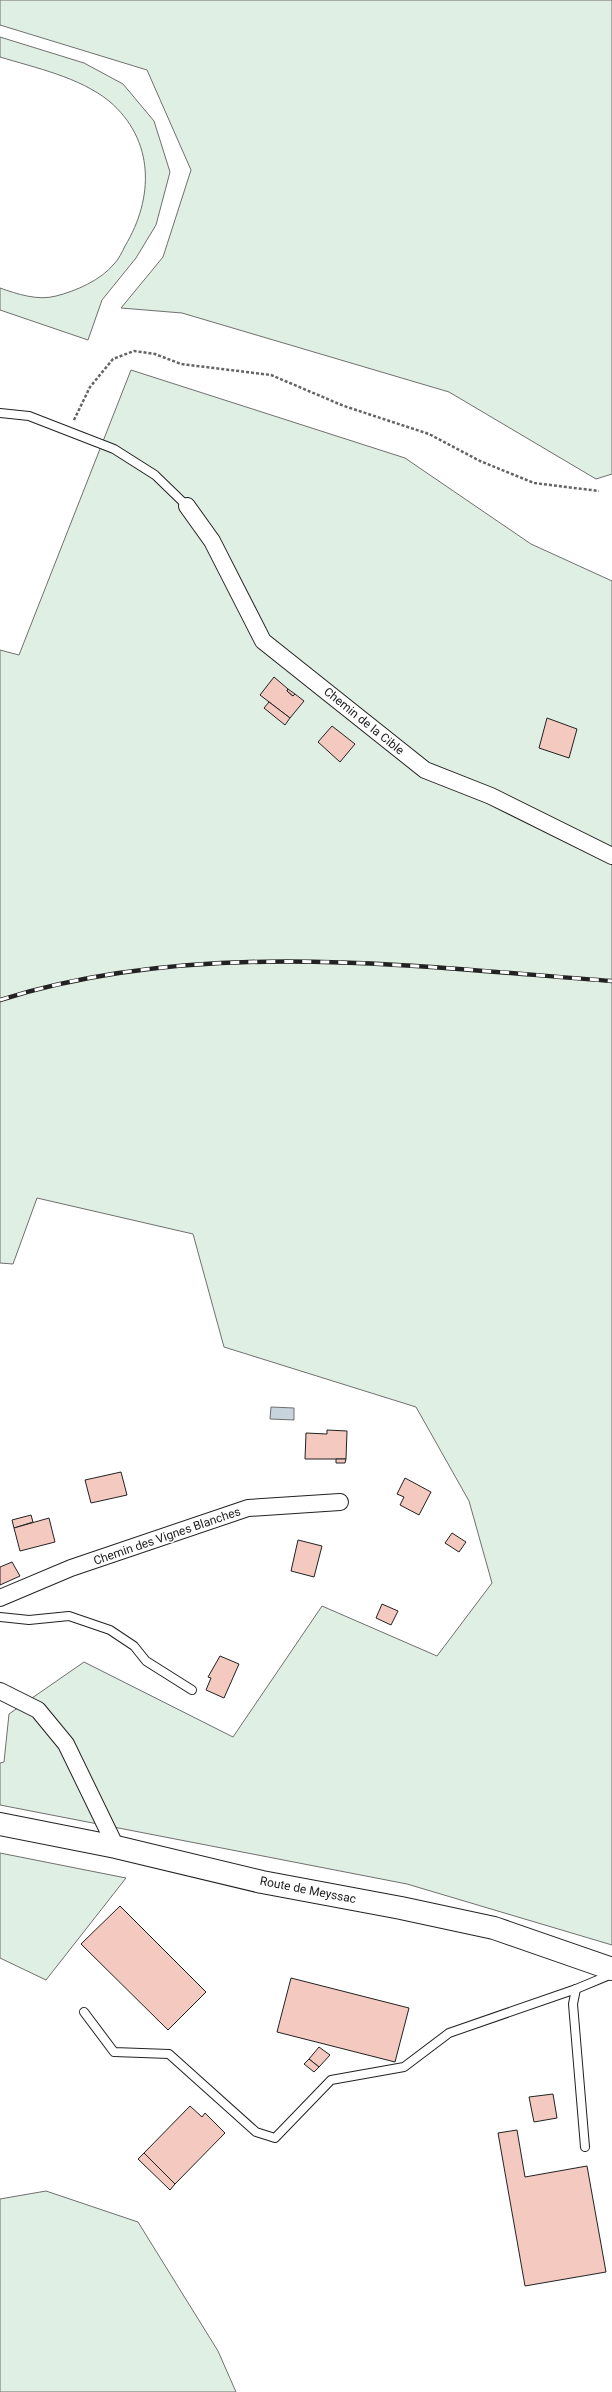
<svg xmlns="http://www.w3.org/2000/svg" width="612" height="2392" font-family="Roboto,sans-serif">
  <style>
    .green { fill: #e0efe3; stroke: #6f6f6f }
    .water { fill: #c7d3dd; stroke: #6f6f6f }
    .building { fill: #f3c9c0; stroke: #222 }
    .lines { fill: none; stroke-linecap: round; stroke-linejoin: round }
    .lane-casing { stroke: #222; stroke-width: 10 }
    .street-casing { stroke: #222; stroke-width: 18 }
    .secondary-casing { stroke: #222; stroke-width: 24 }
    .path { stroke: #646464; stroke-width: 2.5; stroke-dasharray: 3 2; stroke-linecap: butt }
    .lane { stroke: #fff; stroke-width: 8 }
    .street { stroke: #fff; stroke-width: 16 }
    .secondary { stroke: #fff; stroke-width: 22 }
    .rail-casing { stroke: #222; stroke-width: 4.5 }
    .rail { stroke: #fff; stroke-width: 3; stroke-dasharray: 9; stroke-linecap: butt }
    .labels { text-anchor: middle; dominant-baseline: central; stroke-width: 3; stroke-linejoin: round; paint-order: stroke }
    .street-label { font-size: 12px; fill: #222; stroke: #fff }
  </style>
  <rect width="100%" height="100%" fill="#fff"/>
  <g class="green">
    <polygon points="0,0 612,0 612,474 596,479 449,392 182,313 121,308 163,257 191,170 147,70 0,25"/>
    <path d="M0,37L84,63L123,84L154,121L170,172L156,225L136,258L102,300L88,340L0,310V288C17,294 38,301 56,296C76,291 101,280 114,264C119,259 122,252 125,246C154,198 155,140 109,101C79,77 36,68 0,57Z"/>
    <polygon points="131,370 405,458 531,544 612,581 612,1945 407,1884 0,1805 0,1763 4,1762 9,1714 84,1662 233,1737 322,1606 437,1656 492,1583 469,1501 416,1407 224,1347 193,1234 37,1198 13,1264 0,1263 0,650 19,655"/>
    <polygon points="0,1853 126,1878 46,1980 0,1958"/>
    <polygon points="46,2191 138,2222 218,2351 236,2392 0,2392 0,2199"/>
  </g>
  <polygon class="water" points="271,1407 294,1408 294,1420 270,1419"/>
  <g class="building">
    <polygon points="274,677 288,689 287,691 293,696 295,694 304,701 290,718 260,695"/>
    <polygon points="288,689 295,694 293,696 287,691"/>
    <polygon points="269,702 290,718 285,725 264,708"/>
    <polygon points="547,718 577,729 569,758 539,748"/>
    <polygon points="332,726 355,744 340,762 318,742"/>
    <polygon points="327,1430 347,1431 346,1459 305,1459 306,1433 327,1434"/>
    <polygon points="336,1459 346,1459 345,1463 336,1463"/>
    <polygon points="121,1472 127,1495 91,1503 85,1480"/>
    <polygon points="405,1478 431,1492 419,1515 400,1505 404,1497 397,1494"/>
    <polygon points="31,1515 33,1522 14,1528 12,1520"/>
    <polygon points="49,1518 55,1542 20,1551 14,1528"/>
    <polygon points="452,1533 466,1542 459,1552 445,1543"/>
    <polygon points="298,1540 322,1546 314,1577 291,1571"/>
    <polygon points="12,1562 20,1576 0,1585 0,1567"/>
    <polygon points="382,1604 398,1611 391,1625 376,1618"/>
    <polygon points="220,1656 239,1664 224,1698 206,1690 211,1678 208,1677"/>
    <polygon points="120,1906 206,1992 168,2030 81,1944"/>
    <polygon points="291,1978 409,2008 395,2062 277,2032"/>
    <polygon points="319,2047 330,2055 319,2067 309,2059"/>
    <polygon points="309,2059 319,2067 314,2072 304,2064"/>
    <polygon points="553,2094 557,2118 534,2122 529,2097"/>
    <polygon points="190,2106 202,2117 205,2113 225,2133 175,2184 144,2153"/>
    <polygon points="517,2130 525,2177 587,2166 606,2272 525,2286 498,2133"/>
    <polygon points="144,2153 175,2184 170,2190 138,2159"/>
  </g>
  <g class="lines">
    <defs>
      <g id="lane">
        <polyline points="0,413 29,416 114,449 155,475 187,506"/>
        <polyline points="0,1617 29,1620 69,1616 110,1630 134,1646 146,1661 192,1690"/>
        <polyline points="576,1989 573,2004 585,2147"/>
        <polyline points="84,2012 114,2052 169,2054 256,2132 275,2138 331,2080 404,2067 449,2033 576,1989 612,1974"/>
      </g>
      <g id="street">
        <polyline points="187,506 212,541 263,641 425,770 491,796 612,856"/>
        <polyline points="0,1598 71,1568 248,1508 340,1502"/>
        <polyline points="0,1691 38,1710 66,1744 116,1847"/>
      </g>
      <polyline id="secondary" points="0,1824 116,1847 262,1882 401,1908 494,1928 612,1969"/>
    </defs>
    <use href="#lane" class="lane-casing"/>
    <use href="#street" class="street-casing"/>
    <use href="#secondary" class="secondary-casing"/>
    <polyline class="path" points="74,420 90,387 113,359 134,351 155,354 181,364 271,375 344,406 429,434 480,461 534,483 599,491"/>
    <use href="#lane" class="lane"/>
    <use href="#street" class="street"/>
    <use href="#secondary" class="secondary"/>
    <defs>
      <path id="rail" d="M0,1000C198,938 409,966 612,981"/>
    </defs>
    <use href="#rail" class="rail-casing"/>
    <use href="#rail" class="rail"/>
  </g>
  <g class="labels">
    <g class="street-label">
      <text transform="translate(364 721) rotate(39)">Chemin de la Cible</text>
      <text transform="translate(167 1536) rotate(-19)">Chemin des Vignes Blanches</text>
      <text transform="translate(308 1890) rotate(11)">Route de Meyssac</text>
    </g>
  </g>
</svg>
